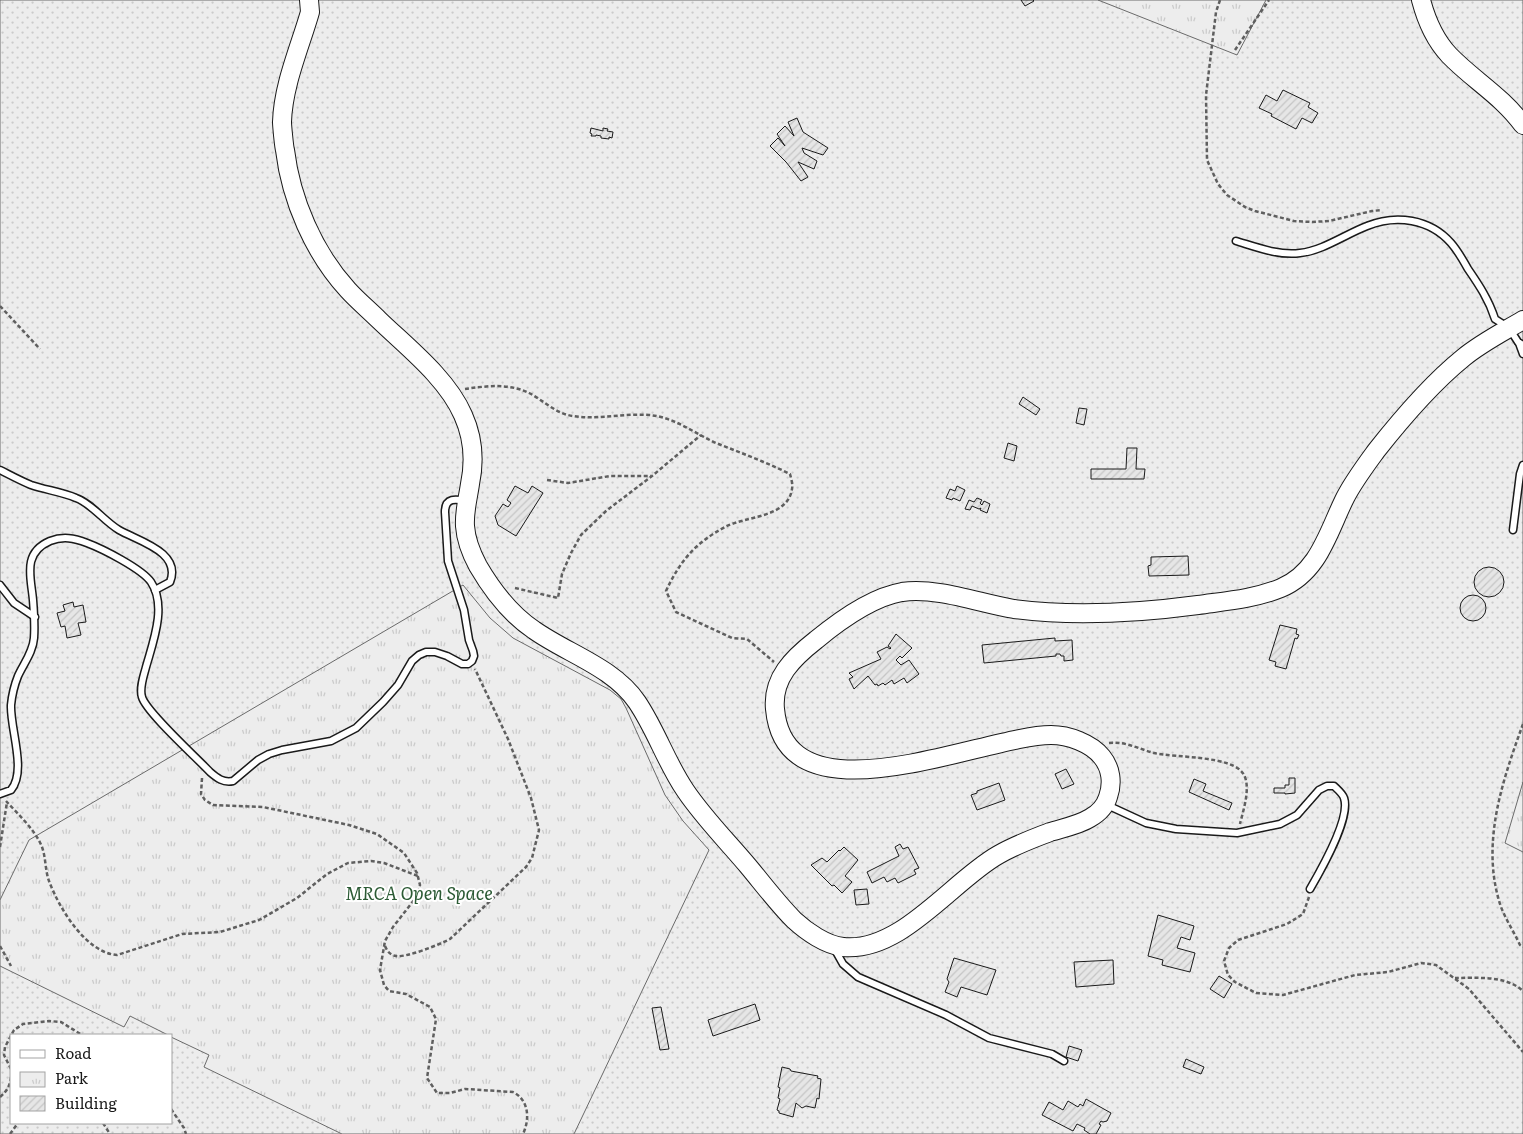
<svg xmlns="http://www.w3.org/2000/svg" width="1523" height="1134" font-family="Literata,serif">
  <style>
    .grass { fill: url(#grass-dots); stroke: #6a6a6a; fill-rule: evenodd }
    .park { fill: url(#park-tufts); stroke: #6a6a6a }
    .building { fill: url(#building-hatch); stroke: #1a1a1a }
    .lines { fill: none; stroke-linecap: round; stroke-linejoin: round }
    .service-casing { stroke: #1a1a1a; stroke-width: 9 }
    .secondary-casing { stroke: #1a1a1a; stroke-width: 20 }
    .path { stroke: #5f5f5f; stroke-width: 2.5; stroke-dasharray: 4 2.5; stroke-linecap: butt }
    .service { stroke: #fff; stroke-width: 6 }
    .secondary { stroke: #fff; stroke-width: 18 }
    .labels { text-anchor: middle; dominant-baseline: central; stroke-width: 4; stroke-linejoin: round; paint-order: stroke }
    .park-label { font-size: 18px; font-style: italic; fill: #2b5a34; stroke: #fff }
  </style>
  <defs>
    <pattern id="grass-dots" width="8" height="8" patternUnits="userSpaceOnUse" patternTransform="scale(1.25)"><rect width="8" height="8" fill="#ededed"/><path d="M2 2h.1M6 6h.1" fill="none" stroke="#cbcbcb" stroke-width="1.8" stroke-linecap="round"/></pattern>
    <pattern id="park-tufts" width="24" height="20" patternUnits="userSpaceOnUse" patternTransform="scale(1.25)"><rect width="24" height="20" fill="#ededed"/><path d="M3 7l-1-3M5 7V3M7 7l1-3M15 17l-1-3M17 17v-4M19 17l1-3" fill="none" stroke="#cbcbcb"/></pattern>
    <pattern id="building-hatch" width="6" height="6" patternUnits="userSpaceOnUse" patternTransform="scale(1.25)"><rect width="6" height="6" fill="#e6e6e6"/><path d="M-1 1l2-2M0 6l6-6M5 7l2-2" fill="none" stroke="#c5c5c5"/></pattern>
  </defs>
  <rect width="100%" height="100%" fill="#fff"/>
  <path class="grass" d="M0,0H1523V1134H0ZM11,1035H171V1123H11Z"/>
  <g class="park">
    <polygon points="1098,0 1266,0 1237,55"/>
    <polygon points="463,585 490,618 513,638 610,690 621,699 626,708 665,795 683,821 709,850 574,1134 342,1134 204,1067 209,1055 171,1037 171,1035 168,1035 130,1016 124,1027 0,966 0,900 29,840"/>
    <polygon points="1523,782 1523,852 1505,843"/>
  </g>
  <g class="building">
    <polygon points="1021,0 1033,0 1034,1 1025,6"/>
    <polygon points="1283,90 1310,103 1308,107 1318,113 1312,123 1302,118 1296,129 1271,116 1272,114 1259,108 1266,95 1277,101"/>
    <polygon points="797,118 803,132 828,148 823,155 802,148 804,153 817,161 814,169 798,162 808,177 801,181 786,162 770,146 778,138 785,146 777,134 785,126 794,136 788,122"/>
    <polygon points="591,128 603,131 603,128 608,129 607,131 613,132 612,138 609,137 609,139 601,138 601,136 596,135 596,136 591,136 592,134 590,133"/>
    <polygon points="1023,397 1040,409 1036,415 1019,404"/>
    <polygon points="1079,408 1087,409 1084,425 1076,423"/>
    <polygon points="1008,443 1017,446 1014,461 1004,458"/>
    <polygon points="1127,448 1137,448 1136,469 1145,469 1144,479 1091,479 1091,469 1126,469"/>
    <polygon points="515,486 528,493 532,486 543,493 516,536 498,525 495,516 503,504 508,507 511,503 507,500"/>
    <polygon points="957,486 965,490 960,501 953,498 952,500 946,498 950,489 955,491"/>
    <polygon points="977,498 982,500 980,503 982,505 984,501 990,504 987,513 980,510 981,508 979,509 972,506 970,510 965,509 969,500 974,502"/>
    <polygon points="1188,556 1189,575 1149,576 1148,566 1151,565 1151,557"/>
    <circle cx="1489" cy="582" r="15"/>
    <circle cx="1473" cy="608" r="13"/>
    <polygon points="73,602 74,607 83,605 86,622 78,623 81,635 67,638 65,626 61,627 57,613 65,611 63,605"/>
    <polygon points="1280,625 1297,629 1296,634 1299,635 1297,639 1295,638 1286,669 1275,666 1276,662 1269,660"/>
    <polygon points="896,634 912,648 902,658 900,656 896,660 901,665 909,660 919,674 907,683 904,678 894,684 892,680 885,685 883,683 878,686 877,684 875,685 868,676 854,689 849,679 853,677 849,673 881,659 877,652 887,647 890,649 891,648 888,646"/>
    <polygon points="1055,638 1055,641 1072,640 1073,660 1064,661 1064,656 1061,656 1060,654 1056,654 1056,656 984,663 982,645"/>
    <polygon points="1066,769 1074,784 1062,789 1055,774"/>
    <polygon points="1289,778 1295,778 1295,793 1285,794 1285,793 1274,793 1274,788 1285,788 1285,785 1289,785"/>
    <polygon points="1194,779 1206,784 1203,791 1232,803 1229,810 1189,792"/>
    <polygon points="999,783 1005,800 977,810 971,795 977,793 977,791"/>
    <polygon points="900,844 903,849 908,847 919,868 914,870 916,874 898,883 895,878 887,882 884,877 872,883 867,872 899,856 895,847"/>
    <polygon points="844,847 858,860 845,876 852,882 842,893 834,885 832,886 811,865 822,858 827,862 839,850 840,851"/>
    <polygon points="867,889 869,904 856,905 854,890"/>
    <polygon points="1158,915 1194,926 1190,940 1181,937 1177,948 1195,953 1190,972 1162,965 1163,960 1148,956"/>
    <polygon points="954,958 996,970 987,995 961,987 957,997 945,992 949,982 947,979"/>
    <polygon points="1113,960 1114,984 1076,987 1074,962"/>
    <polygon points="1219,976 1232,984 1224,998 1210,989"/>
    <polygon points="755,1004 760,1020 713,1036 708,1020"/>
    <polygon points="661,1007 669,1049 660,1050 652,1008"/>
    <polygon points="1069,1046 1082,1050 1078,1061 1066,1057"/>
    <polygon points="1186,1059 1204,1067 1201,1074 1183,1067"/>
    <polygon points="782,1067 790,1069 791,1071 818,1076 817,1078 821,1079 819,1099 817,1098 815,1108 806,1106 802,1108 796,1103 793,1117 779,1113 779,1111 777,1110 780,1099 778,1098 780,1088 778,1087"/>
    <polygon points="1086,1099 1111,1113 1107,1121 1103,1122 1101,1121 1099,1124 1101,1125 1096,1134 1090,1134 1084,1130 1085,1128 1077,1124 1073,1131 1042,1115 1049,1102 1063,1110 1068,1101 1078,1107 1080,1104 1083,1106"/>
  </g>
  <g class="lines">
    <defs>
      <g id="service">
        <path d="M1236,241C1256,247 1279,256 1300,253C1322,251 1346,234 1367,226C1396,214 1430,219 1451,243C1458,251 1463,260 1468,269C1479,285 1489,300 1495,319L1509,328L1518,342L1523,345"/>
        <polyline points="1519,343 1523,354"/>
        <path d="M0,470C10,475 21,481 31,485C46,490 62,492 76,498C91,503 105,522 119,530C138,541 182,552 170,582L155,590"/>
        <polyline points="1513,530 1520,474 1523,465"/>
        <polyline points="0,585 14,603 35,617"/>
        <path d="M0,794L11,790C27,771 10,729 11,705C12,695 14,686 18,676C24,663 33,652 34,638C35,625 34,613 33,600C31,577 22,553 50,541C63,536 74,538 87,543C103,549 142,569 151,582C167,606 153,642 146,667C144,675 139,688 142,697C146,712 197,758 210,772C217,778 223,783 233,781L258,760L269,754L282,750L331,741L356,728L383,702L398,685L412,661L419,655L426,652H435L447,656L462,664H468L472,661L474,656L473,651L469,640L464,610L448,561L445,512C445,497 456,499 467,501"/>
        <path d="M1107,805L1146,823L1176,829L1237,833L1280,824L1297,815L1319,790L1327,786H1334C1337,789 1343,794 1344,798C1351,818 1321,870 1310,889"/>
        <polyline points="834,948 843,964 858,977 946,1015 989,1038 1052,1054 1064,1061"/>
      </g>
      <g id="secondary">
        <path d="M309,0L310,12C300,47 283,85 282,122C282,125 284,147 285,150C291,200 314,253 348,290C358,301 369,310 379,320C407,347 447,378 463,415C473,437 475,460 470,484C468,498 464,512 465,526C466,541 471,553 478,566C492,590 510,614 534,630C568,654 613,667 637,702C656,730 666,762 685,790C703,817 727,841 748,866C763,884 778,904 794,920C807,932 826,945 843,947C901,953 952,881 998,855C1015,845 1032,839 1050,832C1063,828 1079,825 1090,818C1099,813 1105,807 1108,797C1113,783 1111,768 1102,757C1091,743 1068,735 1051,735C985,735 786,828 775,709C772,678 793,658 816,640C839,621 873,597 902,592C937,587 979,603 1014,609C1074,617 1138,613 1198,605C1226,601 1254,599 1281,588C1319,572 1328,532 1345,498C1353,482 1365,466 1376,451C1402,418 1431,384 1463,358C1481,343 1503,332 1523,320"/>
        <path d="M1421,0C1426,19 1435,40 1449,55C1473,80 1502,96 1523,125"/>
      </g>
    </defs>
    <use href="#service" class="service-casing"/>
    <use href="#secondary" class="secondary-casing"/>
    <g class="path">
      <polyline points="1220,0 1216,12 1206,95 1207,160 1218,184 1227,195 1245,207 1255,211 1294,221 1312,222 1329,221 1372,211 1382,210"/>
      <polyline points="1235,50 1269,0"/>
      <polyline points="0,306 40,349"/>
      <path d="M465,389C486,386 509,383 529,393C543,400 556,414 573,416C598,420 624,413 649,415C674,417 694,433 716,443C741,453 766,462 790,474C791,478 793,484 792,489C788,518 745,516 725,527C695,543 680,561 666,591L676,612L732,638L747,639L774,662"/>
      <polyline points="547,480 568,483 610,476 651,476"/>
      <polyline points="515,588 558,598 562,574 571,553 581,535 606,511 652,476 701,435"/>
      <path d="M1523,724C1502,782 1480,845 1501,907C1506,920 1514,932 1520,945L1523,947"/>
      <path d="M1109,743C1125,741 1139,749 1154,753C1174,758 1234,755 1244,775C1251,788 1243,811 1240,824"/>
      <path d="M202,778L201,794L205,800L213,805L263,807L349,825L377,834L404,853L417,873L420,885L418,895L393,927L385,941L380,970L384,985L389,991L406,994L430,1007L436,1019L427,1078L437,1093H450L465,1089L513,1092C529,1100 530,1119 523,1134"/>
      <path d="M6,801C18,814 36,831 42,847C46,858 45,870 49,881C59,908 86,953 117,955L182,934L220,932L259,920L297,898L327,874L348,863L371,861L384,863L418,876"/>
      <polyline points="0,847 7,802"/>
      <polyline points="1309,897 1303,914 1287,924 1238,940 1229,948 1224,961 1228,975 1235,982 1256,993 1283,995 1355,975 1388,972 1421,963 1436,965 1469,989 1523,1052"/>
      <polyline points="0,946 11,966"/>
      <path d="M385,946C387,951 390,955 396,956C406,958 441,944 450,939L526,867L532,858L539,830L531,798L508,739L475,669"/>
      <path d="M1455,978C1476,978 1506,975 1523,991"/>
      <polyline points="11,1069 4,1055 5,1047 14,1030 23,1024 49,1021 61,1022 82,1035"/>
      <path d="M0,1097C7,1091 10,1086 11,1077"/>
      <polyline points="171,1109 184,1128 186,1134"/>
      <polyline points="103,1123 110,1134"/>
      <polyline points="10,1134 18,1123"/>
    </g>
    <use href="#service" class="service"/>
    <use href="#secondary" class="secondary"/>
  </g>
  <g class="labels">
    <g class="park-label">
      <text x="419" y="892">MRCA Open Space</text>
    </g>
  </g>
  <rect x="10" y="1034" width="162" height="90" fill="#ffffff" stroke="#a3a3a3"/>
  <rect x="20" y="1050" width="25" height="8" fill="#ffffff" stroke="#a3a3a3"/>
  <text x="55" y="1059" font-size="15" fill="#1a1a1a">Road</text>
  <rect x="20" y="1072" width="25" height="15" fill="url(#park-tufts)" stroke="#a3a3a3"/>
  <text x="55" y="1084" font-size="15" fill="#1a1a1a">Park</text>
  <rect x="20" y="1096" width="25" height="15" fill="url(#building-hatch)" stroke="#a3a3a3"/>
  <text x="55" y="1109" font-size="15" fill="#1a1a1a">Building</text>
</svg>
